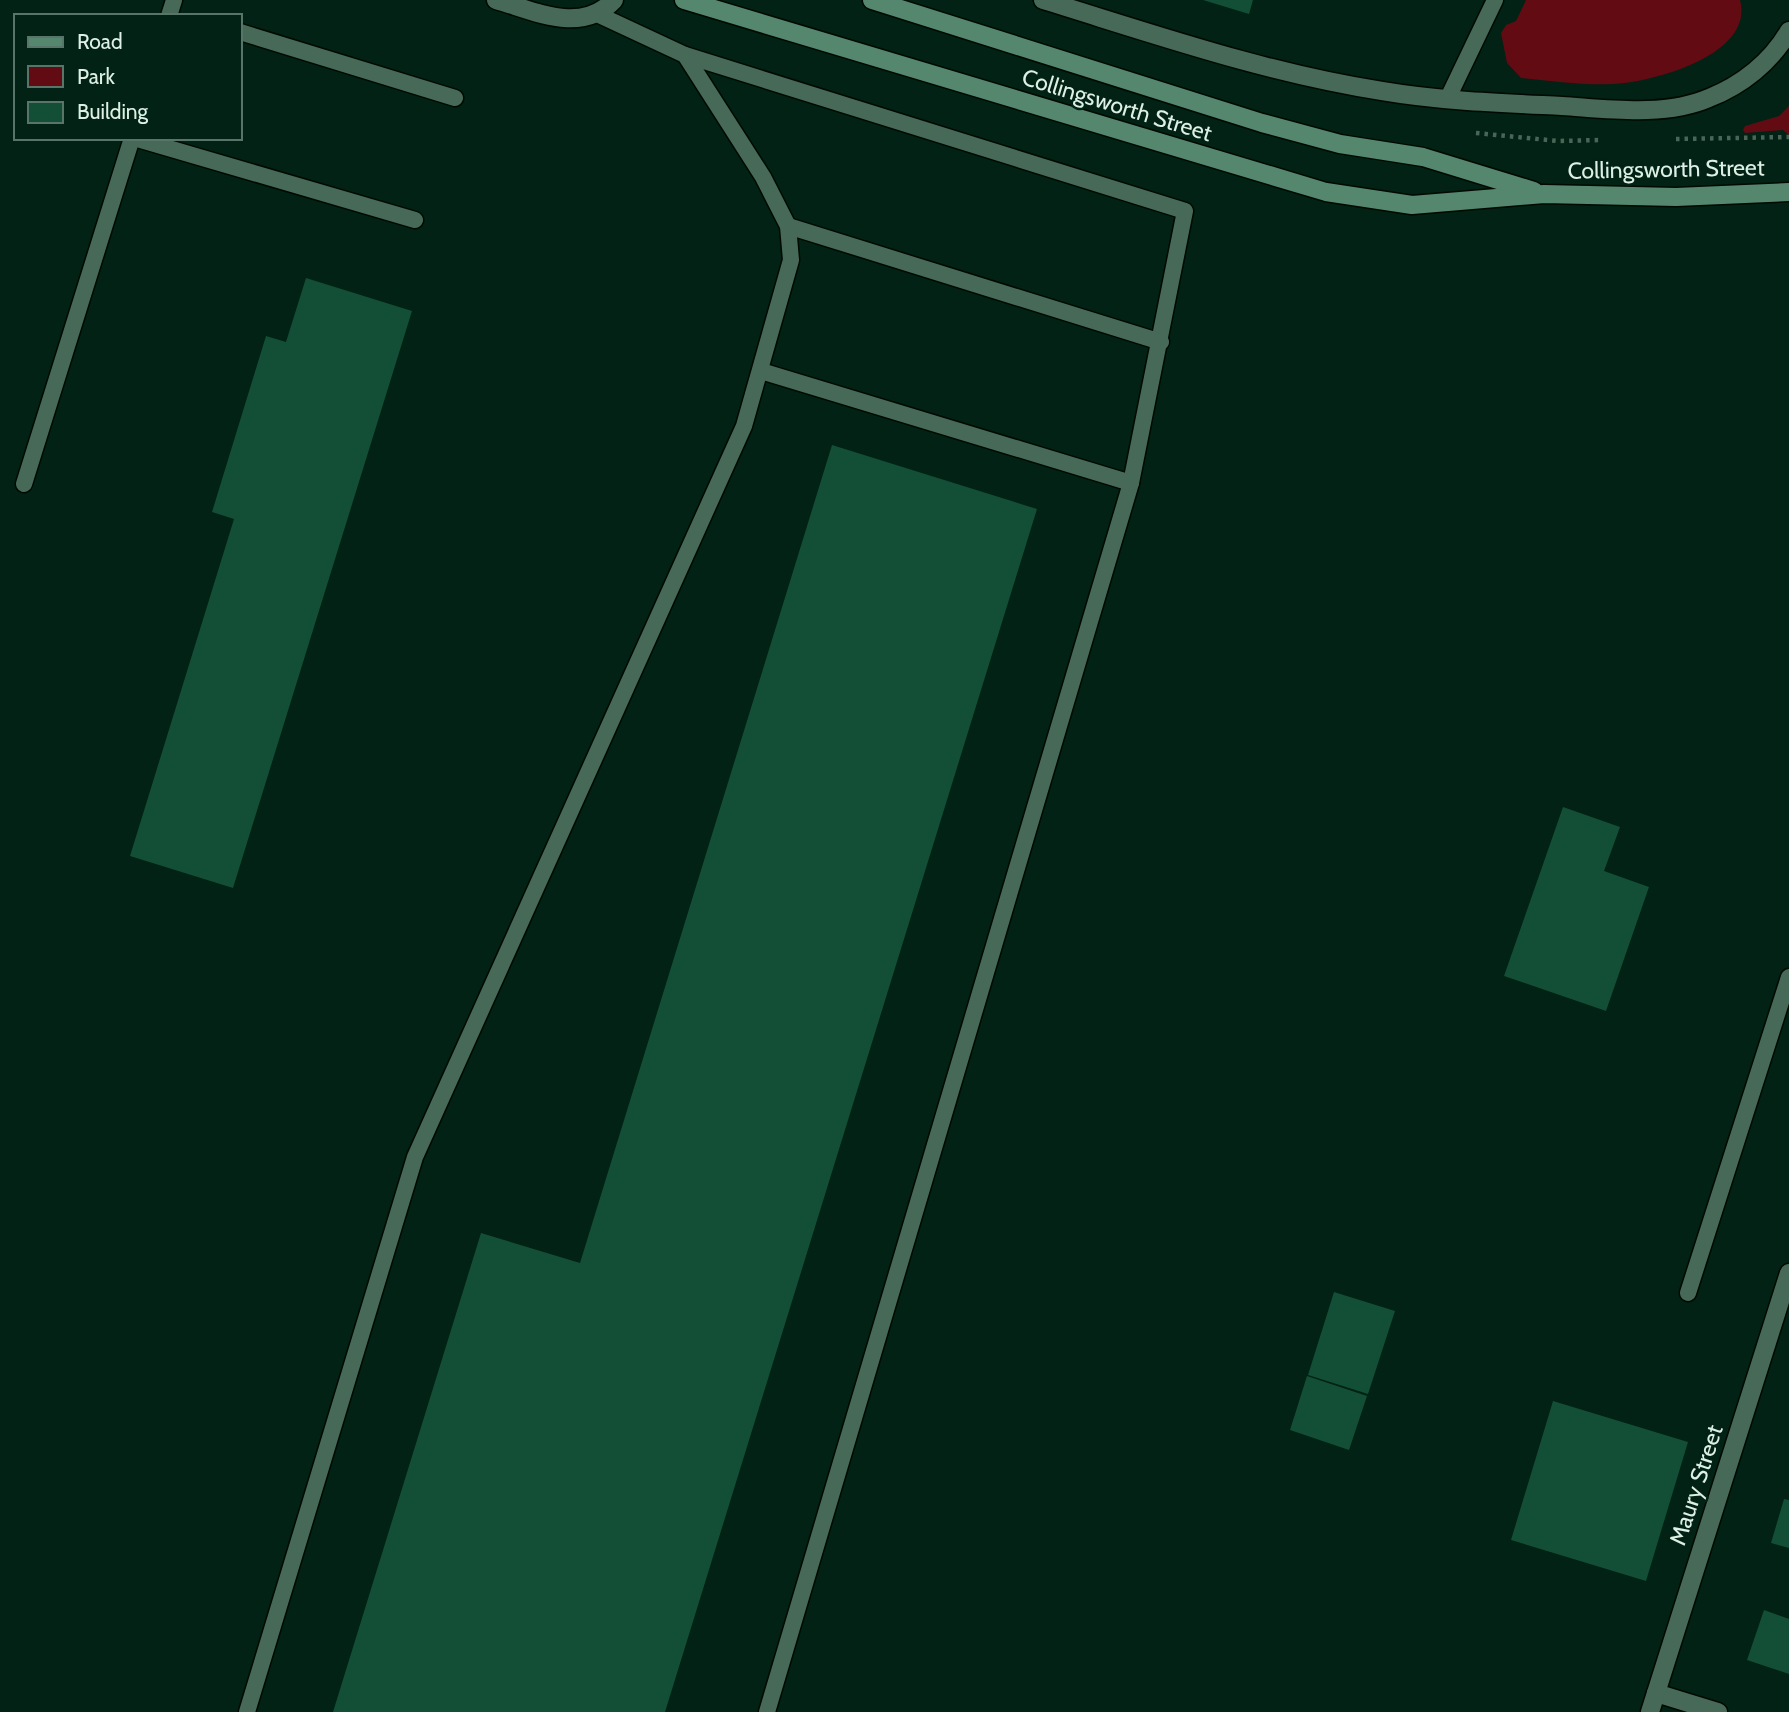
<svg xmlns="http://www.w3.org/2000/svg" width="1789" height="1712" font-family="Cabin,sans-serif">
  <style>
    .green { fill: #620b13 }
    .building { fill: #134f37 }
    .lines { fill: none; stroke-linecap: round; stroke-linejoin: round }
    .service-casing { stroke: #000a03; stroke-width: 19 }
    .minor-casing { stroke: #000a03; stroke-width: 21 }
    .secondary-casing { stroke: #000a03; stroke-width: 21 }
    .path { stroke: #4a6659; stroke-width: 4.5; stroke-dasharray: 3.5 5; stroke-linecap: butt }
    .service { stroke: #476958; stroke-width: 16 }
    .minor { stroke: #476958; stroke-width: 18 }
    .secondary { stroke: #54876e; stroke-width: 18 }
    .labels { text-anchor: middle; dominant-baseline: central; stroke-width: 5; stroke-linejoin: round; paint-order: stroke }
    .street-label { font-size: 23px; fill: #def0e6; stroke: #012214 }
  </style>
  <rect width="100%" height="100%" fill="#012214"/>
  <g class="green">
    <path d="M1526,0H1740C1754,52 1664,78 1625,83C1591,87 1555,81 1521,78L1507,63L1501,33L1506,25L1516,21Z"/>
    <polygon points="1789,106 1789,135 1783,130 1745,133 1743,130 1745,126 1779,116"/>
  </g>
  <g class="building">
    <polygon points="1203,0 1253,0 1249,14"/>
    <polygon points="306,278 412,311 233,888 130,856 234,519 212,512 266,336 286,342"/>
    <polygon points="832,445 1037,509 665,1712 333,1712 481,1233 580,1263"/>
    <polygon points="1563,807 1620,827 1604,871 1649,887 1606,1011 1504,976"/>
    <polygon points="1334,1292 1395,1311 1368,1394 1308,1375"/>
    <polygon points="1307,1376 1367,1396 1349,1450 1290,1430"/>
    <polygon points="1553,1401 1688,1442 1646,1581 1511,1540"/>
    <polygon points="1784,1499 1789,1500 1789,1548 1771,1543"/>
    <polygon points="1764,1610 1789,1619 1789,1674 1747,1660"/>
  </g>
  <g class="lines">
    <defs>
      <g id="service">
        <polyline points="597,14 685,55 1185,211 1131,483 767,1712"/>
        <polyline points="169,16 174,0"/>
        <polyline points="240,32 455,98"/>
        <polyline points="1447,100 1495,0"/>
        <polyline points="134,138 415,220"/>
        <polyline points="788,226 1161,342"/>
        <polyline points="761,371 1131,483"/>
        <polyline points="24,484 132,138"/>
        <polyline points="1688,1293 1789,977"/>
        <polyline points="247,1712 415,1157 744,426 791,260 788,226 763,177 685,55"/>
      </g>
      <g id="minor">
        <path d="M496,0C535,11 581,35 614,0"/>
        <path d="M1043,0C1154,34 1266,73 1382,91C1441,101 1501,103 1562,106C1609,109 1665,117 1709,98C1742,85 1771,62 1789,31"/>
        <polyline points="1656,1693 1718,1712"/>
        <polyline points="1650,1712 1789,1273"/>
      </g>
      <g id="secondary">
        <polyline points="684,0 1326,192 1412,205 1544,194 1676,197 1789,192"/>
        <polyline points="872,0 1262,123 1340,144 1423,157 1534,191"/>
      </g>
    </defs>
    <use href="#service" class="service-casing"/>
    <use href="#minor" class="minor-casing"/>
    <use href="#secondary" class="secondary-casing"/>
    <g class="path">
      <polyline points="1476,133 1558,141 1600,140"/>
      <polyline points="1676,139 1789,137"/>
    </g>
    <use href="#service" class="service"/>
    <use href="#minor" class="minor"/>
    <use href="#secondary" class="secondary"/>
  </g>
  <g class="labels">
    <g class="street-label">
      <text transform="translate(1117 105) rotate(17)">Collingsworth Street</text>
      <text transform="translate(1666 169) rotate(-1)">Collingsworth Street</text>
      <text transform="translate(1696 1485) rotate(-72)">Maury Street</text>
    </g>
  </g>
  <rect x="14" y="14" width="228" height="126" fill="#012214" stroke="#597468" stroke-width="2"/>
  <rect x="28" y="37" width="35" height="10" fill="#54876e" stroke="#597468" stroke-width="2"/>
  <text x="77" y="49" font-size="21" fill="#def0e6">Road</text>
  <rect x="28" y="66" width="35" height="21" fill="#620b13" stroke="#597468" stroke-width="2"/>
  <text x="77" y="84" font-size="21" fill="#def0e6">Park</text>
  <rect x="28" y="102" width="35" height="21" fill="#134f37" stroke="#597468" stroke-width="2"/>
  <text x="77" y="119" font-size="21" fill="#def0e6">Building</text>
</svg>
